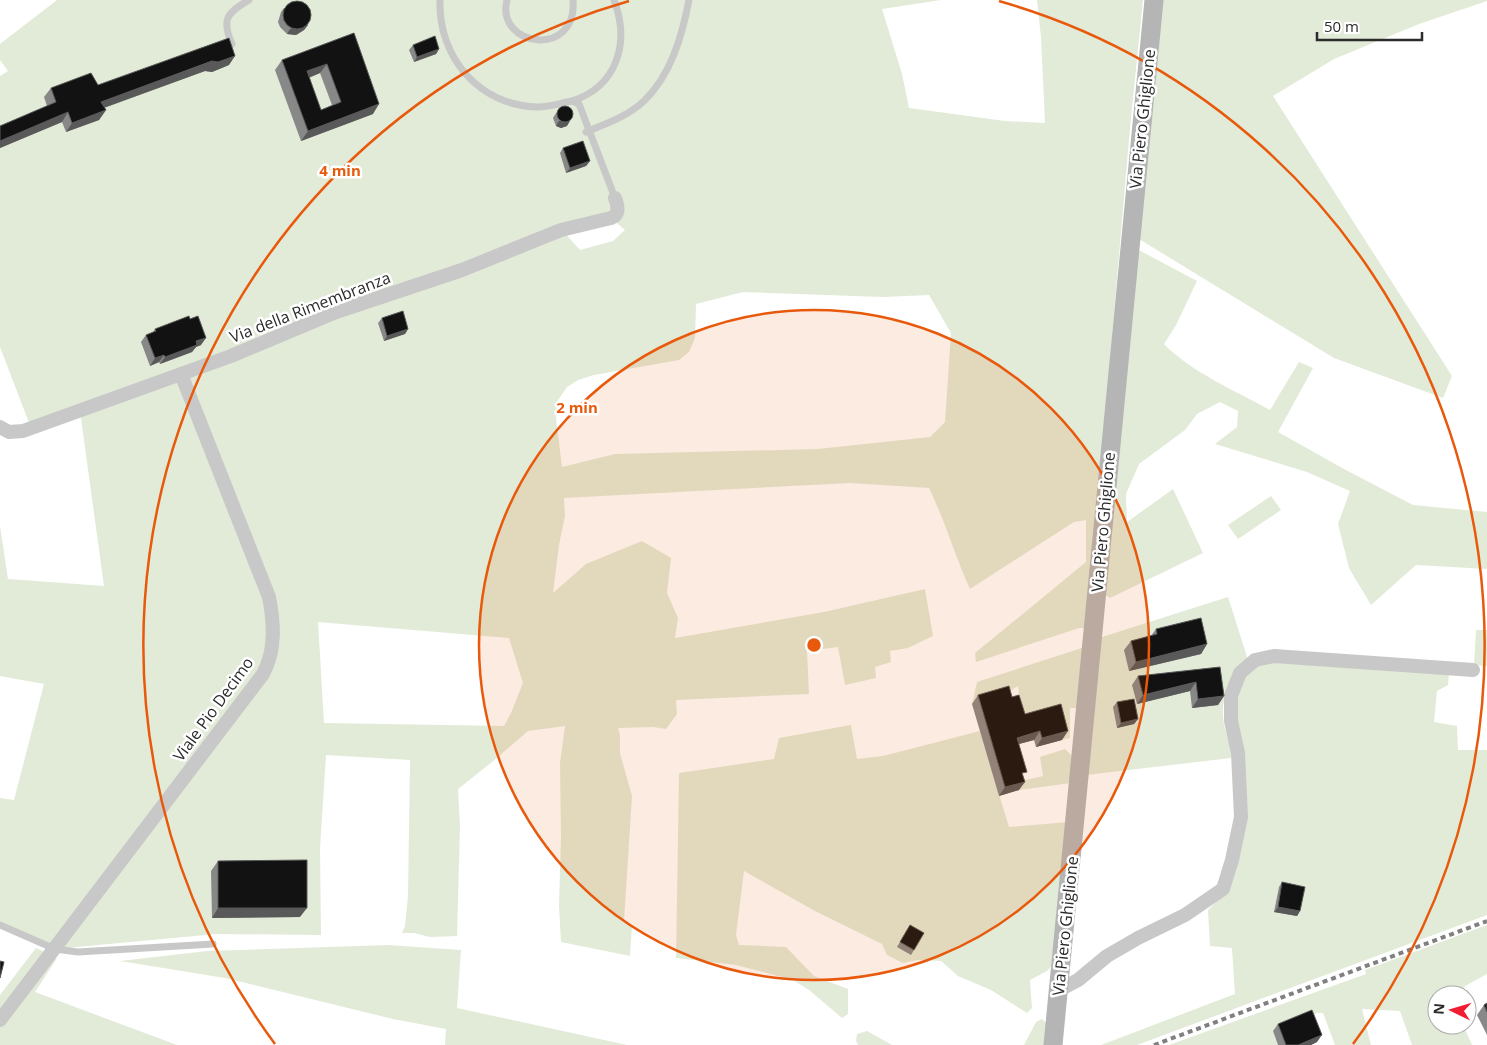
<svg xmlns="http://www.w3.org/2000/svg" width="1487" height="1045" font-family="'Open Sans',sans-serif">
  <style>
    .green { fill: #e2ebd7; fill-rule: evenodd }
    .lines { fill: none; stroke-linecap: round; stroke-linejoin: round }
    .lane { stroke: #c8c8c8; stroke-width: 7 }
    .street { stroke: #c8c8c8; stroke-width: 14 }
    .secondary { stroke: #b5b5b5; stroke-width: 19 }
    .rail { stroke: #808080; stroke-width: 4; stroke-dasharray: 5 4; stroke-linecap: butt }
    .wall { fill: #888; fill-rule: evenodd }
    .shaded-wall { fill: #595959 }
    .building { fill: #121212; stroke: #595959; fill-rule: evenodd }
    .ring { fill: none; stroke: #e8590c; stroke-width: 2.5 }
    .labels { text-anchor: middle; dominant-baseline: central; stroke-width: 5; stroke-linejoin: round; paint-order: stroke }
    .street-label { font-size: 16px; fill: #2b2b2b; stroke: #fff }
    .centre { fill: #e8590c; stroke: #fff; stroke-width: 2.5 }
    .ring-label { font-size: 15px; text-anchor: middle; font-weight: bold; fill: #e8590c; stroke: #fff; stroke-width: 5; stroke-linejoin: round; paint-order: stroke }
  </style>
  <rect width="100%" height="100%" fill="#fff"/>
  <g class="green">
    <path d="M57,0H941L882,9L902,74L909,108L1005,121L1045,123L1041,37L1037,0H1143L1130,128L1087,628H1079L976,662L975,653L1086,562V520L1074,522L970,589C955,556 945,521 929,488L850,483L564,498L565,516L559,545L553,593L586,564L642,541L671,558L667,593L678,618L675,638L824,612L925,589L933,636L908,648L890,651L891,662L875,667L876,678L845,685L838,647L807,651L809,694L676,700L677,714L666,729L653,727L618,728L620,735V753L632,796L624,921L632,925L630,956L561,942L559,906L561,837L560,763L565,726L528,731L492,762L458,789L460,827L457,936L430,937L414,933H402L405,926L408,896L410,760L326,755L320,848L321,935L216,934L55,949L0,925V798L14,800L44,684L0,676V526L8,579L104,586L80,411L31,428L0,347V76L8,71L0,60V44ZM611,218L625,230L613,241L580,250L562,230ZM743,292L883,297L929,295L951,333L945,422L930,437L818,449L615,454L562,467L556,418L558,400L567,387L578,380L594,375L679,360L689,352L695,338L696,304ZM318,622L509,638L523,683L511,713L504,726L324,723Z"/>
    <polygon points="1159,0 1487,0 1487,1 1419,24 1334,59 1273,96 1452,376 1443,398 1334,358 1134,236"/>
    <path d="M1133,247L1197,281L1176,325L1164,344C1191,372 1236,391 1270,410L1299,362L1313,368L1278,432L1344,469L1413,505L1487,512V569L1416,565L1371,605L1349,568L1338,524L1350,491L1307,472L1215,444L1237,427L1238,411L1220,402L1197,414L1185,430L1139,464L1126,494L1127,522L1173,489L1203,553L1110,598L1102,593Z"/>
    <polygon points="1271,496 1281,510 1238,539 1228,525"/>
    <path d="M1228,597L1248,660C1232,681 1219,695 1224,724C1226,735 1232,747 1231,758L1086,775L1099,638Z"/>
    <polygon points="1476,630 1487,630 1487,666 1474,665"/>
    <polygon points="1085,647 1079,708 1070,708 1070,738 1062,740 1023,721 1018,686 1003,695 972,704 977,682"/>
    <polygon points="1273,660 1449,673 1448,685 1437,691 1434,722 1457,726 1458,750 1487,750 1487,915 1137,1045 1101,1045 1235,994 1232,948 1210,946 1208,910 1226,892 1238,861 1234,697 1243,674 1256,665"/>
    <polygon points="851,725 857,759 883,756 980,731 1009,827 1068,822 1054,963 1047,971 1030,980 1032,1008 1027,1013 991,990 958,976 941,961 918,960 903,963 887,955 882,944 815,911 744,871 736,935 739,945 786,947 814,976 848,989 848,1014 842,1018 809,990 793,980 736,965 676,958 679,773 774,759 779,738"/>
    <polygon points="1065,749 1073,757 1071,783 1019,790 1021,781 1043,776 1040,757"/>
    <polygon points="1487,925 1487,974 1465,986 1457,995 1437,995 1437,1025 1463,1025 1472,1045 1412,1045 1400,1011 1362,1009 1371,1045 1335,1045 1323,1013 1317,1013 1273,1031 1278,1045 1169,1045 1366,974 1365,970"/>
    <polygon points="388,945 461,950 457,1008 627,1045 445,1045 446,1029 393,1019 225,978 120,961 207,951"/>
    <polygon points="36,948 57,958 35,992 177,1045 0,1045 0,995"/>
    <polygon points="1042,1019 1048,1025 1045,1045 1024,1045 1036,1022"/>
    <polygon points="867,1031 892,1045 858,1045 856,1041 857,1034"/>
  </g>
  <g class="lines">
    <g class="lane">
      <path d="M440,0C438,57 479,106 538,107C551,107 560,103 572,101L579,104L615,198"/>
      <path d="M507,0C495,47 578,59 573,0"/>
      <path d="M232,44C221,19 227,13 249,0"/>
      <path d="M572,101C618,86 630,42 614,0"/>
      <path d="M586,132C606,124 628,116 644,101C671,75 682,36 689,0"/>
      <polyline points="0,925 55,949 78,952 213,944"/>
    </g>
    <g class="street">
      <path d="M0,427L9,432L23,431L231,356L336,312L462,270L561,230L611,218C620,215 618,205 615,198"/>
      <polyline points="1059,990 1078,980 1107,956 1138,938 1185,915 1223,889 1232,860 1241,817 1238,753 1231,721 1231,696 1240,673 1255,660 1274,656 1473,670"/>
      <path d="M0,1020L263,674C276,650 274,623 269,597L181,374"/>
    </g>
    <polyline class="secondary" points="1053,1045 1154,0"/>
    <polyline class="rail" points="1154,1045 1487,921"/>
  </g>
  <g class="wall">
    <polygon points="284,8 308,25 304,30 296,35 287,34 280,27 278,22 281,12"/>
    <path d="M354,33L373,114L301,141L275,70L282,60ZM320,73L332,105L321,110L309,78Z"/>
    <polygon points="413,45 439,49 436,54 414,62 409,50"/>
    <polygon points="229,65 212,72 205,71 104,108 106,110 99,120 66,132 62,122 0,148 0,126 47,106 44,97 51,88 98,85"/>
    <polygon points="560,107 567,126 561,128 556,126 553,118"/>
    <polygon points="563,148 590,161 586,166 566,173 560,153"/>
    <polygon points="382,318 408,329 405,334 384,341 378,323"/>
    <polygon points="155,329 201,345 196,347 192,352 160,364 159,362 150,366 141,342 146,335 153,332"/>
    <polygon points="1156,629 1207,644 1201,654 1129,671 1124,650 1131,641 1151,636"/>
    <polygon points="1220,667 1224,696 1218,705 1192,708 1190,691 1137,704 1132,685 1138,676"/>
    <polygon points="978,695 1012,697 1025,714 1062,740 1036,747 1034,740 1019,744 1023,776 1019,790 999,796 972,704"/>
    <polygon points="1117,702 1138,719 1134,724 1117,728 1113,707"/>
    <polygon points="218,861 300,917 212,918 211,871"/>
    <polygon points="1282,882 1300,911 1297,916 1274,912 1279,887"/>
    <polygon points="910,925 914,950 911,955 897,947"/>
    <polygon points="1487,1003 1487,1035 1477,1015 1484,1005"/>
    <polygon points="1278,1024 1317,1042 1311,1045 1278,1045 1273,1031"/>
  </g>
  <g class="shaded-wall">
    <polygon points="308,25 304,30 296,35 287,34 290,29"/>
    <polygon points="439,49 436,54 414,62 417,57"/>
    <polygon points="235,56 229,65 212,72 205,71 95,111 101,102 212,61"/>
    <polygon points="327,64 320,73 300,81 307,71"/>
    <polygon points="379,104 373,114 301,141 308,131"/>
    <polygon points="106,110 99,120 66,132 72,123"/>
    <polygon points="68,112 62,122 0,148 0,141"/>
    <polygon points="559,121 570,121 567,126 561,128 556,126"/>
    <polygon points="590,161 586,166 566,173 570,168"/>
    <polygon points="408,329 405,334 384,341 387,336"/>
    <polygon points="206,338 201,345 196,347 192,352 160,364 165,357 196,341"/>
    <polygon points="164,355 159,362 150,366 155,358"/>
    <polygon points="1207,644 1201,654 1129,671 1136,662"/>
    <polygon points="1196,682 1190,691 1137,704 1143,695"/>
    <polygon points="1224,696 1218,705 1192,708 1198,699"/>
    <polygon points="1138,719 1134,724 1117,728 1121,723"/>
    <polygon points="1040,731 1034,740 1011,746 1017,738"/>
    <polygon points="1068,731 1062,740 1036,747 1042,738"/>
    <polygon points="1025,782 1019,790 999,796 1005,787"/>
    <polygon points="1278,907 1300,911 1297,916 1274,912"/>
    <polygon points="218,908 307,908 300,917 212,918"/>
    <polygon points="1322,1035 1317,1042 1311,1045 1298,1045"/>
  </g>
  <g class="building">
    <circle cx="297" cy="15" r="14"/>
    <path d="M354,33L379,104L308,131L282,60ZM327,64L341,102L321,110L307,71Z"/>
    <polygon points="435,36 439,49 417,57 413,45"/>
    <polygon points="229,38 235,56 218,62 212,61 101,102 106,110 72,123 68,112 0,141 0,126 56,102 51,88 91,73 98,85"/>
    <circle cx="565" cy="114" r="8"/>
    <polygon points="583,141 590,161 570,168 563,148"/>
    <polygon points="403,311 408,329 387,336 382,318"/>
    <polygon points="189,316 190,319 198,316 206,338 196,341 197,345 165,357 164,355 155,358 146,335 156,331 155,329"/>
    <polygon points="1201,618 1207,644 1136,662 1131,641 1157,634 1156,629"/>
    <polygon points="1220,667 1224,696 1198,699 1196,682 1143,695 1138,676"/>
    <polygon points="1009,686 1012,697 1019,695 1025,714 1061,704 1068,731 1042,738 1040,731 1017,738 1027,772 1022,773 1025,782 1005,787 978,695"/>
    <polygon points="1134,699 1138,719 1121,723 1117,702"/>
    <polygon points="307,860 307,908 218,908 218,861"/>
    <polygon points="1282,882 1305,887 1300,911 1278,907"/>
    <polygon points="910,925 924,933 914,950 900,942"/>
    <polygon points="0,961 4,962 0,978"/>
    <polygon points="1487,1003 1487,1012 1484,1005"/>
    <polygon points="1312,1010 1322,1035 1298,1045 1286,1045 1278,1024"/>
  </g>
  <circle cx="814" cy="645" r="335" fill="#e8590c" fill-opacity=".12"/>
  <g class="ring">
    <circle cx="814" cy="645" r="335"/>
    <path d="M275 1044A670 670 0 0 1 629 1M999 1A670 670 0 0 1 1353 1044"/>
  </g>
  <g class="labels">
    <g class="street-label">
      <text transform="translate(1142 119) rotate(-84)">Via Piero Ghiglione</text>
      <text transform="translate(310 307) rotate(-21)">Via della Rimembranza</text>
      <text transform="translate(1103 522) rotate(-85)">Via Piero Ghiglione</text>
      <text transform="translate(213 709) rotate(-54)">Viale Pio Decimo</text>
      <text transform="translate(1065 926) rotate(-84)">Via Piero Ghiglione</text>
    </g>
  </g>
  <circle cx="814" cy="645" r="8" class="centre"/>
  <g class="ring-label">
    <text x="340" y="176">4 min</text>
    <text x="577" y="413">2 min</text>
  </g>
  <g transform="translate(1452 1010) rotate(275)"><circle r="24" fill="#ffffff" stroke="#aaaaaa"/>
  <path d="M0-4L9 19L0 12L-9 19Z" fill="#f21d32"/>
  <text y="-8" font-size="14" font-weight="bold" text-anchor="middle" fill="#2b2b2b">N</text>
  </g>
  <path d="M1317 32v8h105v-8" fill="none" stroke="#2b2b2b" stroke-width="2.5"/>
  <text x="1324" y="32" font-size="15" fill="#2b2b2b" stroke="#ffffff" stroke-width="4" paint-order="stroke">50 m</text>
</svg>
